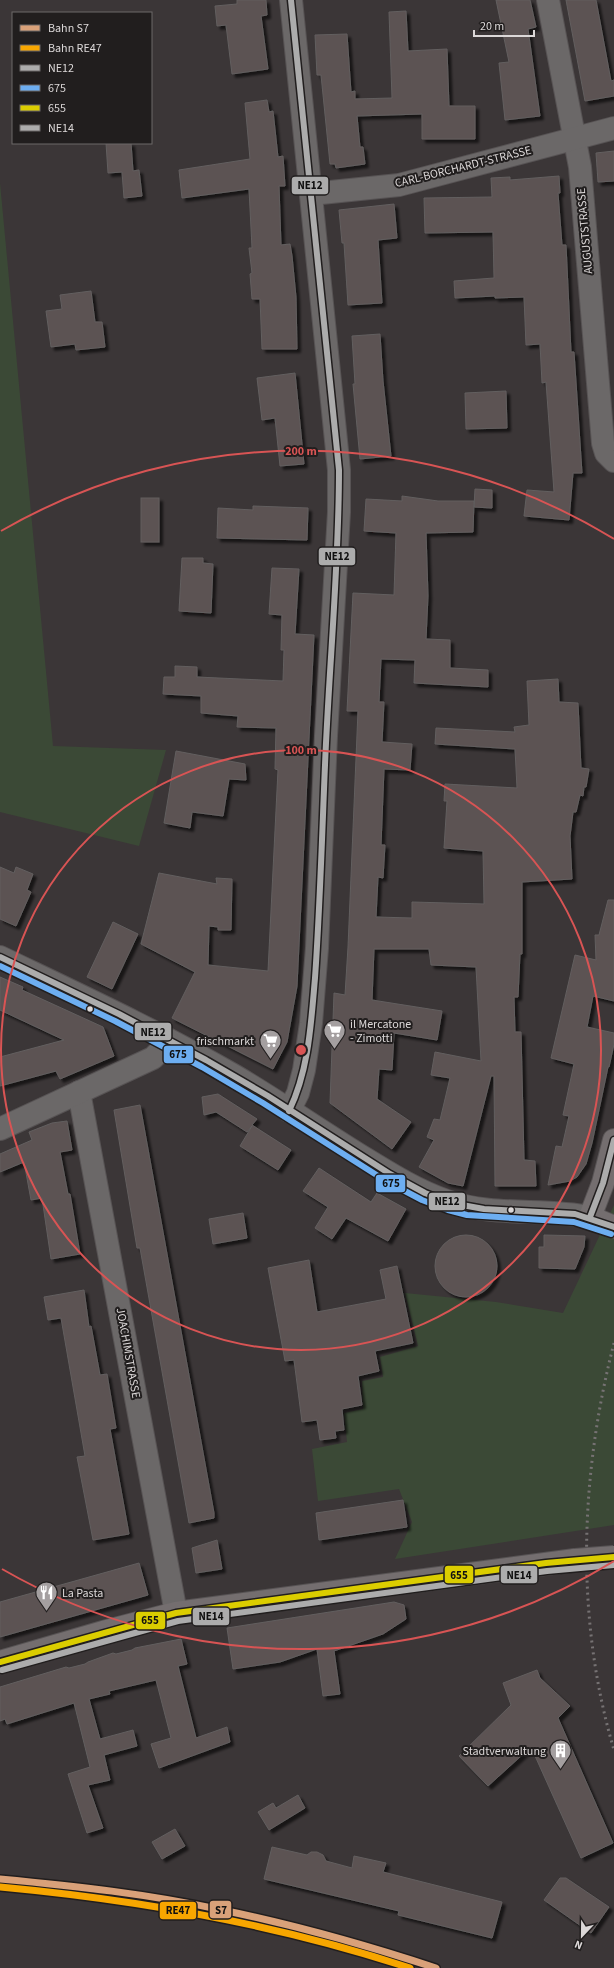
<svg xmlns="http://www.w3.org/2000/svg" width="614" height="1968" font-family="'Source Sans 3',sans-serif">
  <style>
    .green { fill: #3b4936 }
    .building { fill: #5c5253; stroke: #625f5f; filter: url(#shadow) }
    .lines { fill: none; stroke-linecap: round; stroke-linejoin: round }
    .street-casing { stroke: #575354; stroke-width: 24 }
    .secondary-casing { stroke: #575354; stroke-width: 24 }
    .street { stroke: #6b6868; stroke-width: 22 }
    .secondary { stroke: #746e6f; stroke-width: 22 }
    .rail { stroke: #767273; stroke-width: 3; stroke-dasharray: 2 4; stroke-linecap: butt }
    .secondary-bridge-casing { stroke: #575354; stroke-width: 24; stroke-linecap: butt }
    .secondary-bridge { stroke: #746e6f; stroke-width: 22 }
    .bus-1-casing { stroke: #211e1e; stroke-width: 9 }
    .bus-2-casing { stroke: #211e1e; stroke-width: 9 }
    .bus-3-casing { stroke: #211e1e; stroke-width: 9 }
    .bus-4-casing { stroke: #211e1e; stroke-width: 9 }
    .bus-1 { stroke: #acacac; stroke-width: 6 }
    .bus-2 { stroke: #6daef1; stroke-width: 6 }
    .bus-3 { stroke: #dbcd00; stroke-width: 6 }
    .bus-4 { stroke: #acacac; stroke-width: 6 }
    .rail-1-casing { stroke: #211e1e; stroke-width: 10 }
    .rail-2-casing { stroke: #211e1e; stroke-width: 10 }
    .rail-1 { stroke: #d9a179; stroke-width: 7 }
    .rail-2 { stroke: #f7a600; stroke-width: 7 }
    .ring { fill: none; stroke: #d85454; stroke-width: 2 }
    .bus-dot { fill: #dcd8d8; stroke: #211e1e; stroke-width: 1.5 }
    .labels { text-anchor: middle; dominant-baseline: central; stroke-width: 4; stroke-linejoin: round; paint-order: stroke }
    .street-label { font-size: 12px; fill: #dcd8d8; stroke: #211e1e }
    .poi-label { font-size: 12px; fill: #dcd8d8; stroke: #211e1e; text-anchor: start }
    .centre { fill: #d85454; stroke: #211e1e; stroke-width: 2 }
    .ring-label { font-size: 12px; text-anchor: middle; font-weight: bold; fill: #d85454; stroke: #211e1e; stroke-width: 4; stroke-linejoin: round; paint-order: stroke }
    .line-badge { stroke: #211e1e; stroke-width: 1.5 }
    .pale-badge-label { font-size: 11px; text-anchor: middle; font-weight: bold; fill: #111 }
  </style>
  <defs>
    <filter id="shadow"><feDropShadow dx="3.5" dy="3.5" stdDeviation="1" flood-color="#0009"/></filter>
  </defs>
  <rect width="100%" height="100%" fill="#3b3637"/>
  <g class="green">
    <polygon points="0,183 53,746 166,750 139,846 0,812"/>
    <polygon points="614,1205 614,1525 395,1559 412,1522 399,1489 318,1501 312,1449 347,1442 344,1413 363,1409 362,1381 383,1377 380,1357 418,1346 405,1293 496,1302 563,1313"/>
  </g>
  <g class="building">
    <polygon points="237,0 266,0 267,15 261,16 268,69 232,74 226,25 217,26 215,6 237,4"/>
    <polygon points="496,0 530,0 536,27 528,29 540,116 505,120 499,63 509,62"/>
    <polygon points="566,0 596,0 611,81 614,80 614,96 585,101"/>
    <polygon points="406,11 408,51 447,49 449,106 475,106 475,139 422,139 422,114 357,116 360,147 363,147 365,164 336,168 335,164 330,164 321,75 317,75 315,35 347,34 351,92 355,91 355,99 392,98 389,12"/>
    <polygon points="267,100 269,112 273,111 278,157 283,156 285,186 279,186 281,245 290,244 292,256 296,297 297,349 262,349 260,299 252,299 250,274 252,273 249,248 252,248 249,189 182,198 179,170 250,159 245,103"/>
    <polygon points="106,143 131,143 133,171 139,170 142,196 124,198 122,172 108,173"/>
    <polygon points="614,151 614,181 598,182 596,153"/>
    <polygon points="559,176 560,193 558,193 562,245 566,245 571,352 574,352 582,473 573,473 569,520 524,516 527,490 554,492 546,382 542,383 540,344 526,345 524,297 495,298 495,296 455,298 454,281 494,278 493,232 425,233 424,198 492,197 491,178 510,177 510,180"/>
    <polygon points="394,204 397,238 378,240 382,303 348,305 344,243 342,243 339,210"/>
    <polygon points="91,291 95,322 102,322 105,347 76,350 75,344 51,347 46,311 62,309 60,295"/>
    <polygon points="380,334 383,381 391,456 360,459 353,384 355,384 352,336"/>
    <polygon points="295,373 304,464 280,466 275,418 262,420 257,378"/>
    <polygon points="506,391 507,428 466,429 465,393"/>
    <polygon points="475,489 492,490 492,508 474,507"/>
    <polygon points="402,496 438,501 474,501 473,532 426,533 428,596 426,639 450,640 450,668 488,670 488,687 414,683 415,660 381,659 379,702 384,702 382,742 412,744 410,770 384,769 381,845 385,845 383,878 378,877 376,917 412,918 412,902 484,904 483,851 444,848 447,801 444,801 445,784 517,788 515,749 435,744 436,728 515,732 514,727 529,725 527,681 558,679 559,702 578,703 581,768 589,769 586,787 584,787 583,796 580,795 576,812 573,812 570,836 572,879 522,882 522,954 520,954 518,997 514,997 515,1032 521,1032 524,1160 535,1161 536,1186 495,1186 494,1076 491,1076 463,1186 448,1183 419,1167 434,1140 427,1137 434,1119 440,1120 450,1078 431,1075 435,1052 481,1061 476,967 431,965 429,949 374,949 372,1000 442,1011 437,1040 394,1033 392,1070 379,1069 377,1099 411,1122 392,1149 330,1103 334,993 345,995 348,947 358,711 347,711 353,593 394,595 396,533 364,531 366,499 402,501"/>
    <rect x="141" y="498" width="18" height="44"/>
    <polygon points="253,506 308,508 307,540 217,538 218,508 253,510"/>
    <polygon points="182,558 203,558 203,563 213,564 211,613 179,611"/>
    <polygon points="272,568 299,569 295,634 314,635 297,986 287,1042 273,1069 172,1018 195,972 141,944 159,873 217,884 216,878 232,879 231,930 218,930 218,927 209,926 208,965 268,971 278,770 275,769 276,728 237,727 238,716 201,713 201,696 163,694 164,677 175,677 175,666 197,667 197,677 283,681 284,650 281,650 282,615 269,614"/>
    <polygon points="176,751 245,764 246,780 229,779 223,816 192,812 190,828 164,823"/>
    <polygon points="0,867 14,873 16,867 33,874 27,890 31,892 16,926 0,919"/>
    <polygon points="608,900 614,900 614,1001 593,996 587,1027 614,1033 614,1044 609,1067 608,1067 592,1143 586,1164 577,1177 570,1181 548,1185 556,1146 562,1147 569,1116 563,1115 574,1064 551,1058 575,955 596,960 595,935 599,935"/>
    <polygon points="113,922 138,934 112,989 87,977"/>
    <polygon points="0,977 23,987 22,990 103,1027 114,1056 60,1079 56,1071 0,1086 0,1057 64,1040 0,1010"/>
    <polygon points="218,1094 257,1119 252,1125 291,1150 278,1170 240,1146 252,1126 247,1132 216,1112 204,1115 202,1097"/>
    <polygon points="140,1105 214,1513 214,1518 189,1523 140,1248 137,1248 114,1110"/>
    <polygon points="67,1121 72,1150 60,1152 68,1194 70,1194 80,1254 51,1259 42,1198 31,1200 24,1162 0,1172 0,1154 32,1140 29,1132 52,1123"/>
    <polygon points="319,1168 371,1202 377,1193 406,1209 388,1241 346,1218 332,1239 315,1228 328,1207 303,1191"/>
    <polygon points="243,1213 247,1238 213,1244 209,1219"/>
    <circle cx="466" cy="1266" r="31"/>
    <polygon points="544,1235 585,1236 584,1247 575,1269 539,1268 539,1247 544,1247"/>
    <polygon points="309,1260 317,1312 386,1299 380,1270 397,1266 413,1343 375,1351 379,1371 358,1376 362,1405 342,1409 344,1430 335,1431 336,1438 320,1440 317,1420 302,1422 294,1360 285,1361 268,1268"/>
    <polygon points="84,1290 89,1327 91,1326 100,1375 107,1374 116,1428 110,1429 129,1534 93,1540 77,1457 85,1456 61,1318 48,1320 44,1297"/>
    <polygon points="403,1500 407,1527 319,1540 316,1513"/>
    <polygon points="217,1540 222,1569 196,1573 192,1548"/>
    <polygon points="139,1563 148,1595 0,1637 0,1602"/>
    <polygon points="394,1602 404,1605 406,1619 383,1634 334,1651 340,1694 323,1696 317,1649 280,1662 233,1669 227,1628"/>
    <polygon points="181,1639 187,1664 178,1666 196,1738 227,1727 230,1742 159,1768 151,1744 171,1738 156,1680 109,1691 110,1694 89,1699 100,1739 133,1730 137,1746 104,1755 110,1780 88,1785 103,1828 87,1833 68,1774 90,1767 74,1703 7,1724 5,1719 0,1721 0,1687 66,1667 69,1668 85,1664 88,1662 113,1653 116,1654 132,1650 135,1648"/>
    <polygon points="537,1670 540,1678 570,1706 558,1718 613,1843 581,1858 531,1747 488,1786 459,1756 511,1705 503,1683"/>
    <polygon points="298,1795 305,1808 269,1830 258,1812 273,1803 276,1808"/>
    <polygon points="175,1829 185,1846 162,1859 152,1842"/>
    <polygon points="272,1847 307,1855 311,1852 317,1852 323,1855 326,1861 352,1868 354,1856 386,1863 383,1872 502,1902 492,1938 398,1915 399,1911 264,1879"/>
    <polygon points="560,1878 566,1878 609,1907 591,1933 544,1900"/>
  </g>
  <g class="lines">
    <defs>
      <g id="street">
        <polyline points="548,0 580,167 603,443 606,453 614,461"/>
        <polyline points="311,194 399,185 614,128"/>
        <path d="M0,957C79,995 159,1032 235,1076C279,1102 322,1132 366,1159C392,1175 418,1191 447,1201C493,1217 543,1208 590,1217"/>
        <polyline points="79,1092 176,1613"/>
        <polyline points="289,1111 298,1093 304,1070 311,1023 317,948 326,736 339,512 339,470 291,0"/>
        <polyline points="0,1129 153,1058 162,1049 167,1039"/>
      </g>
      <g id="secondary">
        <polyline points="614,1140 603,1183 590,1217 614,1227"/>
        <polyline points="0,1662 103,1632 176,1613 575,1560"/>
      </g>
    </defs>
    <use href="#street" class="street-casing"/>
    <use href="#secondary" class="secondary-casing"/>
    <use href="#street" class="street"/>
    <use href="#secondary" class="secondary"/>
    <path class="rail" d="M614,1343C580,1475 575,1618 614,1750"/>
    <defs>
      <polyline id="secondary-bridge" points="575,1560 614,1557"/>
    </defs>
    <use href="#secondary-bridge" class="secondary-bridge-casing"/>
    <use href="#secondary-bridge" class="secondary-bridge"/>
    <defs>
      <g id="bus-1">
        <polyline points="0,957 119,1014 206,1060 268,1096 390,1174 425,1193 451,1203 484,1209 575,1214 614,1227"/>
        <path d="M289,1111C309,1070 311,1023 315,978C320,907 322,836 325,765C329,666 339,568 339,470L291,0"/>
        <polyline points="590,1217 603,1183 614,1140"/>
      </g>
      <polyline id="bus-2" points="0,966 115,1021 202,1067 263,1103 386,1181 422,1200 448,1210 467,1215 574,1222 611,1234"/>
      <polyline id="bus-3" points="0,1662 176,1613 546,1563 614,1557"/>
      <polyline id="bus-4" points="2,1670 178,1621 547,1571 614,1565"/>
    </defs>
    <use href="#bus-1" class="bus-1-casing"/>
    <use href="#bus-2" class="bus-2-casing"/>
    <use href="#bus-3" class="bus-3-casing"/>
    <use href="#bus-4" class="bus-4-casing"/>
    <use href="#bus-1" class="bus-1"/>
    <use href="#bus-2" class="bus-2"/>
    <use href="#bus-3" class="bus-3"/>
    <use href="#bus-4" class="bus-4"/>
    <defs>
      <path id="rail-1" d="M0,1879C75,1886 149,1894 222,1910C295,1925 366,1945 436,1968"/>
      <path id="rail-2" d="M0,1887C140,1900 277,1924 410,1968"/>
    </defs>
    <use href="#rail-1" class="rail-1-casing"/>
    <use href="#rail-2" class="rail-2-casing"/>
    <use href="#rail-1" class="rail-1"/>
    <use href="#rail-2" class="rail-2"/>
  </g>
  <g class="ring">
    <circle cx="301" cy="1050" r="300"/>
    <path d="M614 1561A599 599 0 0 1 2 1569M1 531A599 599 0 0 1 614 539"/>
  </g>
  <defs>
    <symbol id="supermarket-pin" viewBox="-11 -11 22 30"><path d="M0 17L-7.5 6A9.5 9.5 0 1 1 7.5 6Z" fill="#a49fa0" stroke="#211e1e"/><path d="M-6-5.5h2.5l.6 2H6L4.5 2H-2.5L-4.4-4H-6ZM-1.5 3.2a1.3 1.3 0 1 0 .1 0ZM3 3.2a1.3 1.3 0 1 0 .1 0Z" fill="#fff"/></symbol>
    <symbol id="restaurant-pin" viewBox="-11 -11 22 30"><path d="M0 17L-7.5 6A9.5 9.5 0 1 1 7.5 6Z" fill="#a49fa0" stroke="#211e1e"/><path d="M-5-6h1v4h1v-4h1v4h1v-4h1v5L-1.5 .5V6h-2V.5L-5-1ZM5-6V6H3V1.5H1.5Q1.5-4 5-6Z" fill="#fff"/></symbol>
    <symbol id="building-pin" viewBox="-11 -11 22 30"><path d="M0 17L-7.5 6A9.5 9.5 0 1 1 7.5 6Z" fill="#a49fa0" stroke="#211e1e"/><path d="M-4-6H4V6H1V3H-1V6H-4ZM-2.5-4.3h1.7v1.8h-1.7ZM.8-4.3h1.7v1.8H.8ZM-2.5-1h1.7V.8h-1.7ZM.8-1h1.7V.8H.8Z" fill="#fff"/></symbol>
  </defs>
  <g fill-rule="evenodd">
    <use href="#supermarket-pin" x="322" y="1018" width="25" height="34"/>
    <use href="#supermarket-pin" x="258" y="1028" width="25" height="34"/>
    <use href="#restaurant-pin" x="34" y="1580" width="25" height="34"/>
    <use href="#building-pin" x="548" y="1738" width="25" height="34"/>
  </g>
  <g class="bus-dot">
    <circle cx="90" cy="1009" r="3.5"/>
    <circle cx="511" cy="1210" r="3.5"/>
  </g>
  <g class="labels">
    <g class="street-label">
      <text transform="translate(463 167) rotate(-14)">CARL-BORCHARDT-STRASSE</text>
      <text transform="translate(585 231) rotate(-95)">AUGUSTSTRASSE</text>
      <text transform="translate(128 1353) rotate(80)">JOACHIMSTRASSE</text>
    </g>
    <g class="poi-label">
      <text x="350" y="1024">il Mercatone<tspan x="350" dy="14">- Zimotti</tspan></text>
      <text x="254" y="1041" text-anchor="end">frischmarkt</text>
      <text x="62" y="1593">La Pasta</text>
      <text x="546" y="1751" text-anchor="end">Stadtverwaltung</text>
    </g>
  </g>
  <circle cx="301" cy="1050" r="6" class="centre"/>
  <g class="ring-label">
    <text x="301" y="455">200 m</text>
    <text x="301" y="754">100 m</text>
  </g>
  <g class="line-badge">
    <rect x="291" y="176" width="38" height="19" rx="4" fill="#acacac"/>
    <rect x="318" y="547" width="38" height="19" rx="4" fill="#acacac"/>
    <rect x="134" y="1022" width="38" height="19" rx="4" fill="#acacac"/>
    <rect x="163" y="1045" width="31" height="19" rx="4" fill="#6daef1"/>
    <rect x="375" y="1174" width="31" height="19" rx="4" fill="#6daef1"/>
    <rect x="428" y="1192" width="38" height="19" rx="4" fill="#acacac"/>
    <rect x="444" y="1565" width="30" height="19" rx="4" fill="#dbcd00"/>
    <rect x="500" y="1565" width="38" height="19" rx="4" fill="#acacac"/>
    <rect x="192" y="1607" width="38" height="19" rx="4" fill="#acacac"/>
    <rect x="135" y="1611" width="31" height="19" rx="4" fill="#dbcd00"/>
    <rect x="209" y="1900" width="23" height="19" rx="4" fill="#d9a179"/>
    <rect x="159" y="1901" width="38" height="19" rx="4" fill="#f7a600"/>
  </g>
  <g class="pale-badge-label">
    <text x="310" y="189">NE12</text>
    <text x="337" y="560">NE12</text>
    <text x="153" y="1036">NE12</text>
    <text x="178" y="1058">675</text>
    <text x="391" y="1187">675</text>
    <text x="447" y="1205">NE12</text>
    <text x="459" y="1579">655</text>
    <text x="519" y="1579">NE14</text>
    <text x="211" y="1620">NE14</text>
    <text x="150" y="1624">655</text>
    <text x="221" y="1914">S7</text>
    <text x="178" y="1914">RE47</text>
  </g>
  <rect x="12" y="12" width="140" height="132" fill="#211e1e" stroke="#6c6868"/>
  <rect x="20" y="25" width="20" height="6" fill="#d9a179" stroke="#6c6868"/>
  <text x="48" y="32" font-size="12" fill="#dcd8d8">Bahn S7</text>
  <rect x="20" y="45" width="20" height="6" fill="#f7a600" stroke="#6c6868"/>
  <text x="48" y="52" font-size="12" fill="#dcd8d8">Bahn RE47</text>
  <rect x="20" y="65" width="20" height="6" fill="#acacac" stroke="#6c6868"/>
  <text x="48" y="72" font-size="12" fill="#dcd8d8">NE12</text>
  <rect x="20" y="85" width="20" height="6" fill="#6daef1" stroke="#6c6868"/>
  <text x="48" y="92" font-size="12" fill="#dcd8d8">675</text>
  <rect x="20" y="105" width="20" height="6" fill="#dbcd00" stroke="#6c6868"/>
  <text x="48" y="112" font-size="12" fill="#dcd8d8">655</text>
  <rect x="20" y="125" width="20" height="6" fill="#acacac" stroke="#6c6868"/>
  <text x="48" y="132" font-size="12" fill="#dcd8d8">NE14</text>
  <g transform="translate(582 1936) rotate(202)" stroke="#211e1e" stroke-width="3" paint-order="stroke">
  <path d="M0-3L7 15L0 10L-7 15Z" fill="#dcd8d8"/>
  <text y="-6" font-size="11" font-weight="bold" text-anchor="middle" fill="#dcd8d8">N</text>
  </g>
  <path d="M474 30v6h60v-6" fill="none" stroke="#dcd8d8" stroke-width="2"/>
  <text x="480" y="30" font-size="12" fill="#dcd8d8" stroke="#211e1e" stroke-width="3" paint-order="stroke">20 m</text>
</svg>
